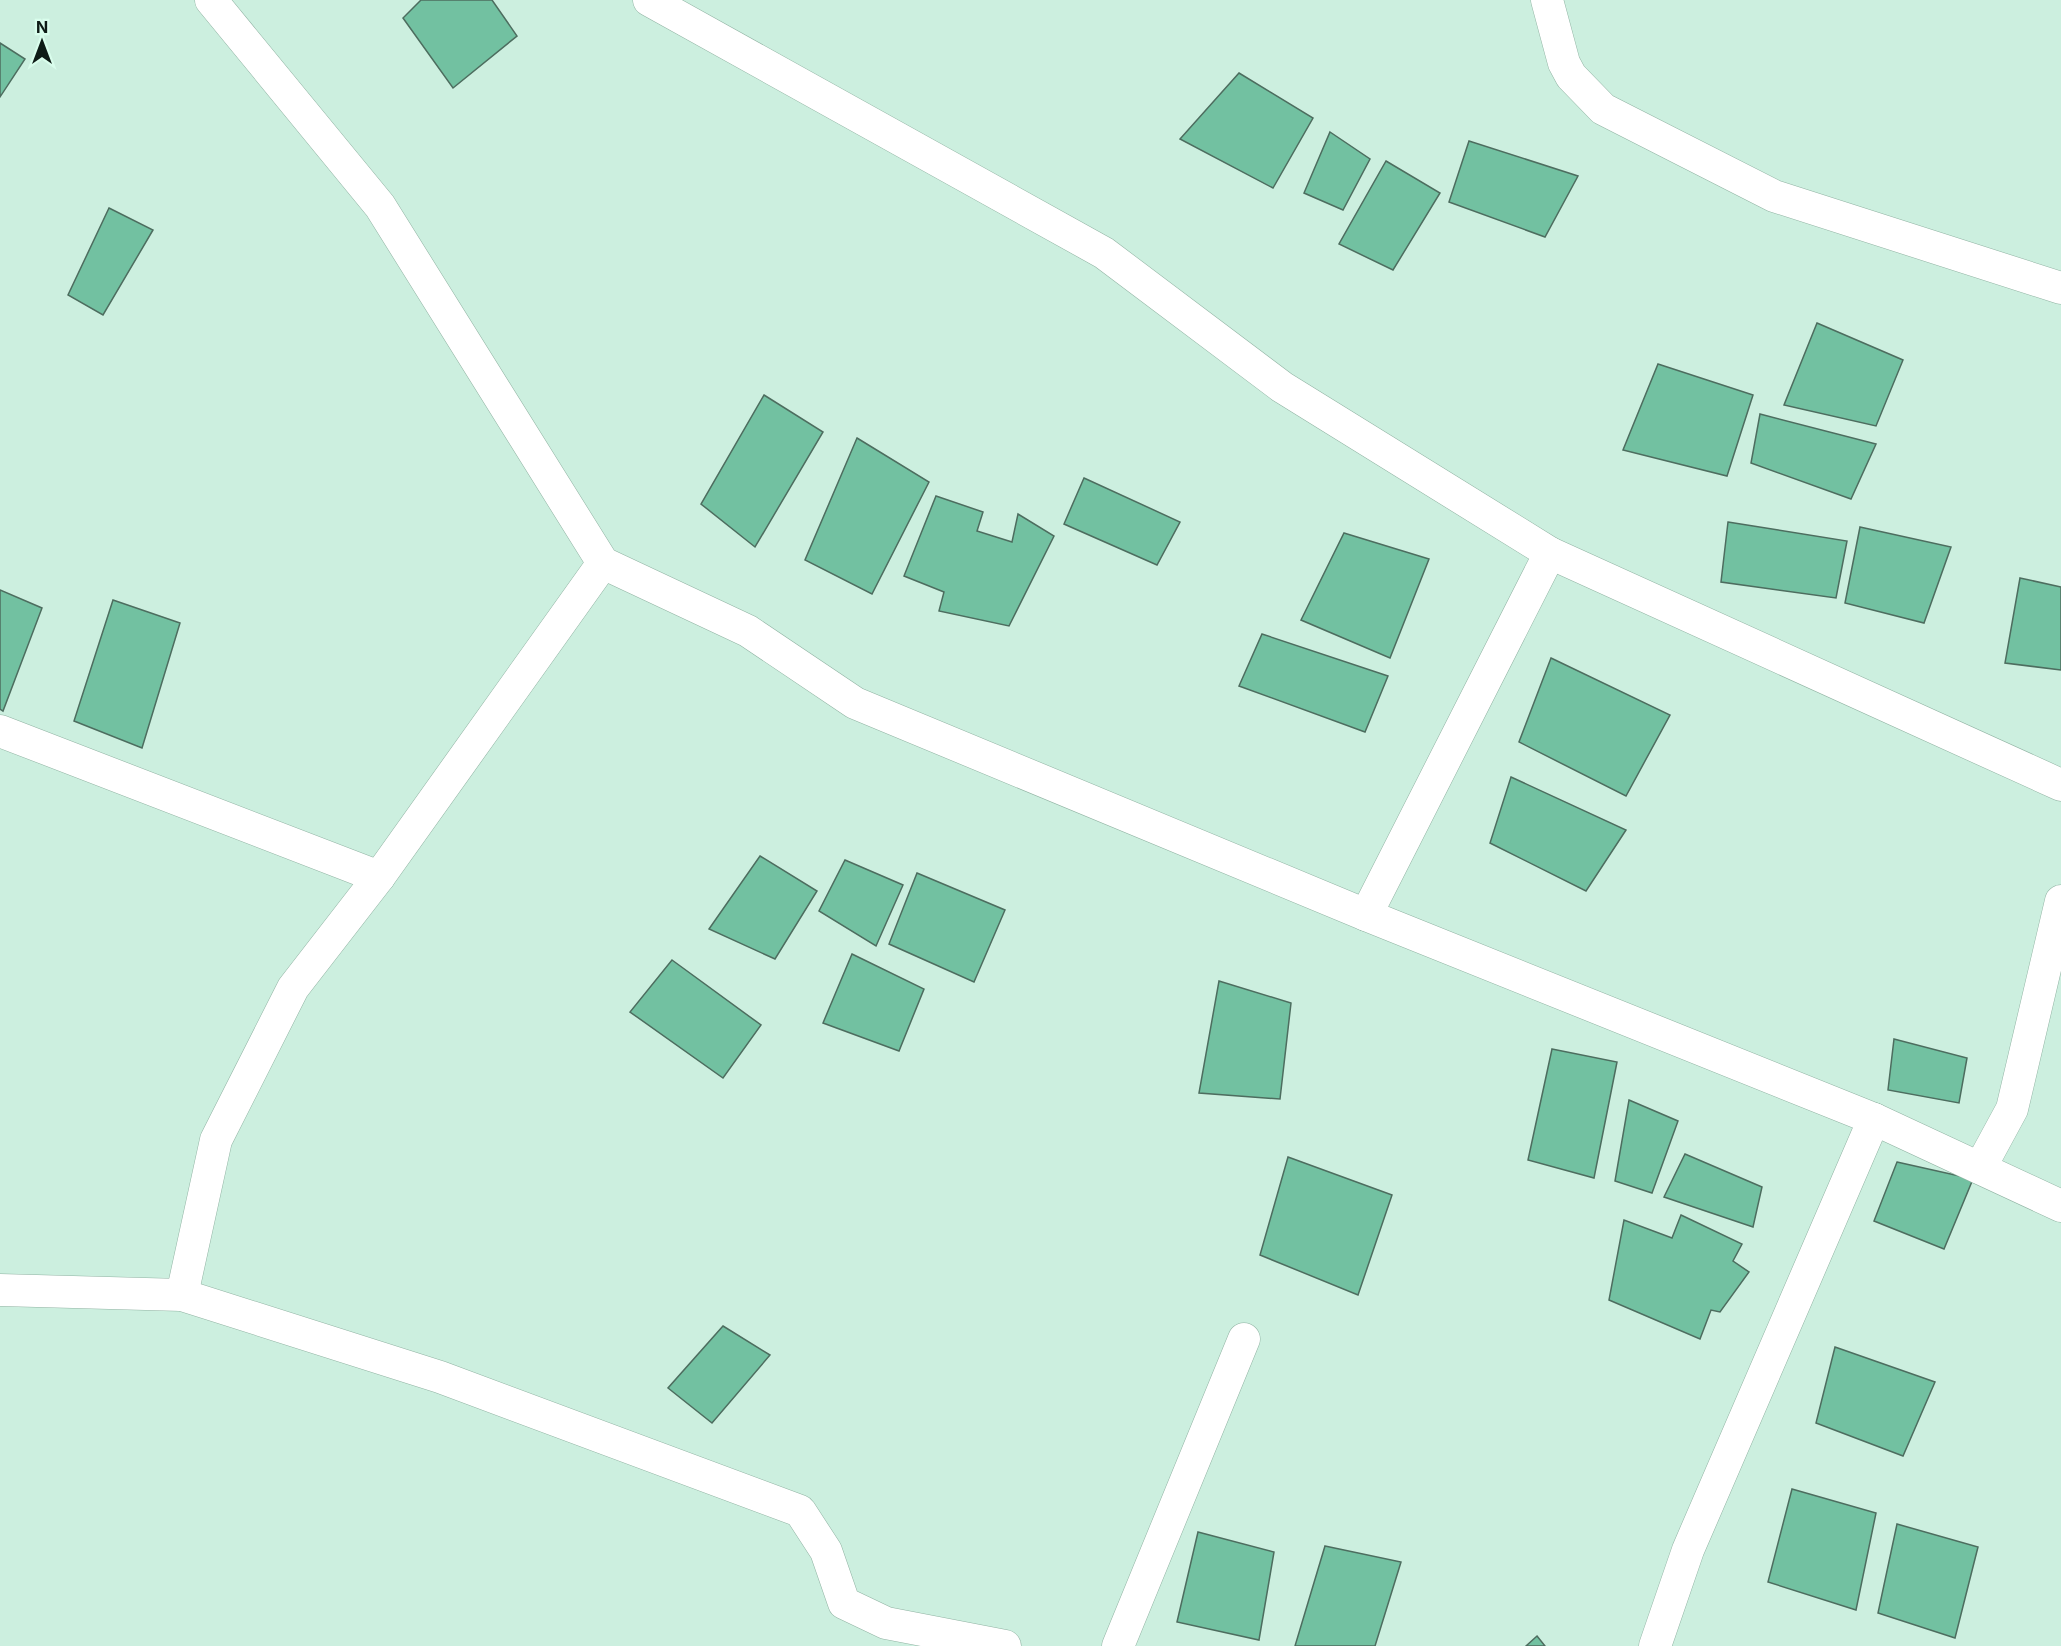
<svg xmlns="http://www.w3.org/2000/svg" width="2061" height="1646" font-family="Inter,sans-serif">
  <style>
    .building { fill: #72c1a1; stroke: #4d6d5f; stroke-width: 1.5 }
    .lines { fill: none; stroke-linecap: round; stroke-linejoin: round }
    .street-casing { stroke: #91b3a3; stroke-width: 33 }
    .street { stroke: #fff; stroke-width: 32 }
  </style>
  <rect width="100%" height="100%" fill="#ccefdf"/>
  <g class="building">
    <polygon points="421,0 492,0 517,36 453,88 403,18"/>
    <polygon points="0,43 25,59 0,97"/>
    <polygon points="1239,73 1313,118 1273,188 1180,139"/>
    <polygon points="1330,132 1370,159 1343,210 1304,193"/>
    <polygon points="1469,141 1578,176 1545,237 1449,202"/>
    <polygon points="1386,161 1440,193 1393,270 1339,244"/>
    <polygon points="109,208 153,230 103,315 68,295"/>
    <polygon points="1817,323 1903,360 1876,426 1784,405"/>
    <polygon points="1658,364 1753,395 1727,476 1623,450"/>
    <polygon points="764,395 823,432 755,547 701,504"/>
    <polygon points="1760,414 1876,444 1851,499 1751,463"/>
    <polygon points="857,438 929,482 872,594 805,560"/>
    <polygon points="1084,478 1180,522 1157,565 1064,524"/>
    <polygon points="936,496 983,512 977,531 1012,542 1018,514 1054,536 1009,626 939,611 944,592 904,576"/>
    <polygon points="1728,522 1847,541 1836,598 1721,582"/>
    <polygon points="1860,527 1951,547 1924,623 1845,603"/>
    <polygon points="1344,533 1429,559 1390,658 1301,620"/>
    <polygon points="2020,578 2061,587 2061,670 2005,663"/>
    <polygon points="0,590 42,608 3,711 0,709"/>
    <polygon points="113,600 180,623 142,748 74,721"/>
    <polygon points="1262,634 1388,676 1365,732 1239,686"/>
    <polygon points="1551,658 1670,715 1626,796 1519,742"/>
    <polygon points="1511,777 1626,830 1586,891 1490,843"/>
    <polygon points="760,856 817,891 775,959 709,929"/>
    <polygon points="845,860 903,885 876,946 819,911"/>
    <polygon points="917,873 1005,910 974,982 889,944"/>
    <polygon points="852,954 924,989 899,1051 823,1023"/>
    <polygon points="672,960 761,1025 723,1078 630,1012"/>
    <polygon points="1219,981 1291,1003 1280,1099 1199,1093"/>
    <polygon points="1894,1039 1967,1058 1959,1103 1888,1090"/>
    <polygon points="1552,1049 1617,1062 1594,1178 1528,1160"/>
    <polygon points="1629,1100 1678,1121 1652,1193 1615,1181"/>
    <polygon points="1685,1154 1762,1187 1753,1227 1664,1197"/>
    <polygon points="1288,1157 1392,1195 1358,1295 1260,1255"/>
    <polygon points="1897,1162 1973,1179 1944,1249 1874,1221"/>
    <polygon points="1681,1215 1742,1244 1733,1261 1749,1272 1720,1312 1711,1310 1700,1339 1609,1300 1624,1220 1672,1238"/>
    <polygon points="723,1326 770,1355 712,1423 668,1388"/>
    <polygon points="1835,1347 1935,1382 1903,1456 1816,1423"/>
    <polygon points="1792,1489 1876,1513 1856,1610 1768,1582"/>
    <polygon points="1897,1524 1978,1547 1955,1638 1878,1613"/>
    <polygon points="1198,1532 1274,1552 1259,1640 1177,1622"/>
    <polygon points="1325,1546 1401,1562 1375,1646 1295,1646"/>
    <polygon points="1537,1636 1545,1646 1526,1646"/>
  </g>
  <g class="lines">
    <defs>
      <g id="street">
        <polyline points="211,0 380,206 603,563 748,631 855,703 1366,915 1874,1119 2061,1206"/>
        <polyline points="649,0 1104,253 1282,387 1550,553 2061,785"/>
        <polyline points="1547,0 1564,63 1571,76 1603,109 1774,196 2061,288"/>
        <polyline points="0,731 379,877"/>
        <polyline points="1366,915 1550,553"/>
        <polyline points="1980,1168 2012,1109 2061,901"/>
        <polyline points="0,1290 182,1295 440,1377 800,1511 826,1551 844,1603 886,1623 1005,1646"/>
        <polyline points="182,1295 216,1140 293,988 379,877 603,563"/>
        <polyline points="1118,1646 1244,1339"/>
        <polyline points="1655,1646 1688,1550 1874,1119"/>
      </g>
    </defs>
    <use href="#street" class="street-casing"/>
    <use href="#street" class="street"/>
  </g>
  <g transform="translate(42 42)" stroke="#d9fdec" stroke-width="4.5" paint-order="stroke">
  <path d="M0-4.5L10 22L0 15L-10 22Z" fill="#0e1b16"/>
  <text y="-9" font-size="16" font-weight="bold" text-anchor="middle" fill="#0e1b16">N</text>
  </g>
</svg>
